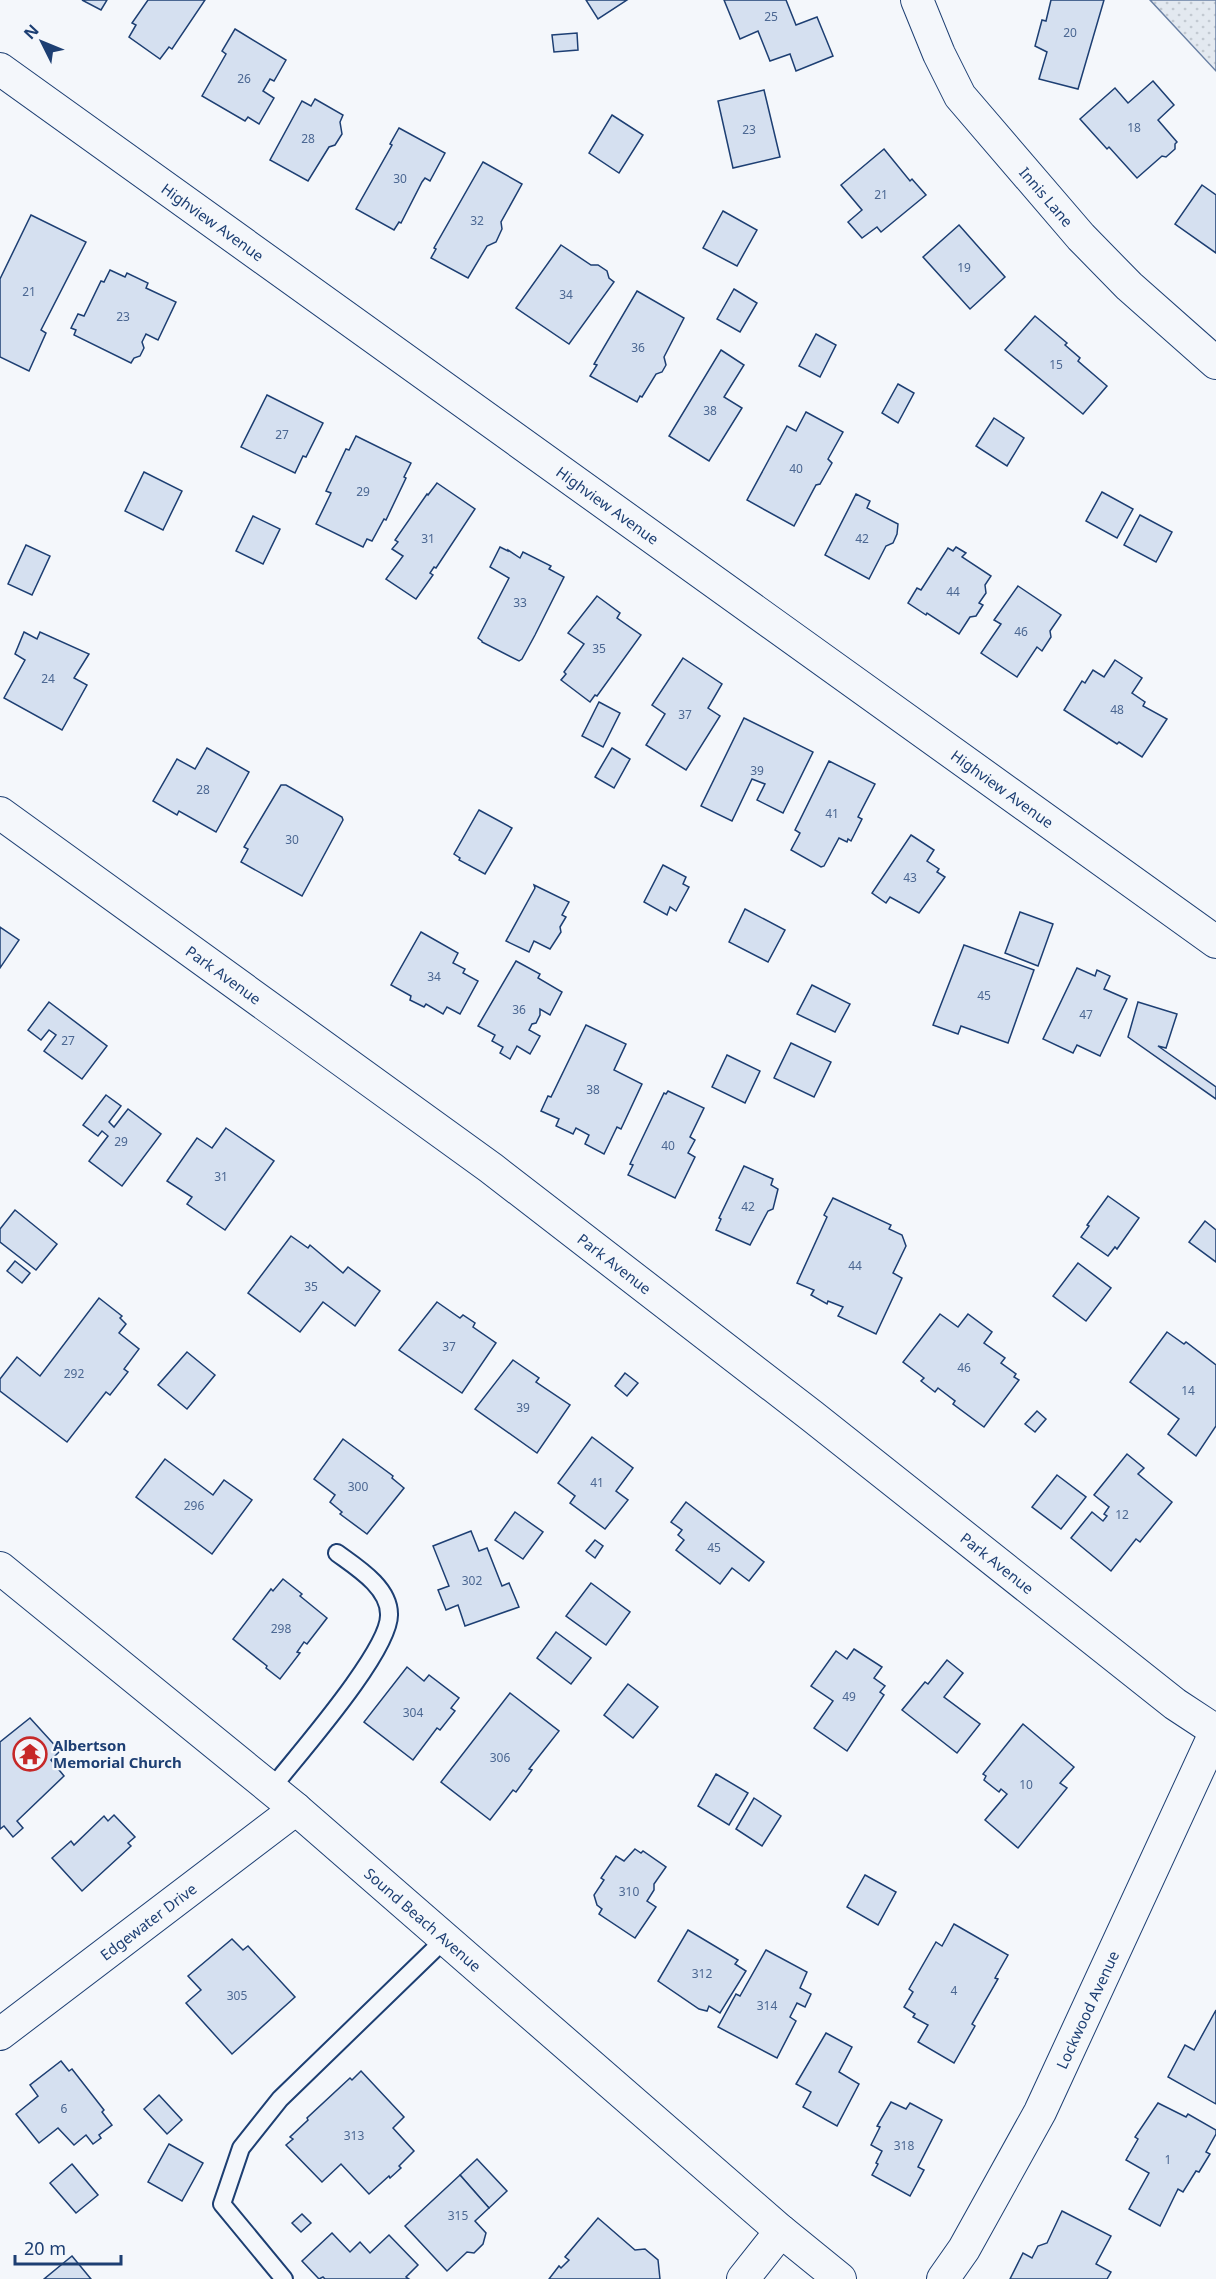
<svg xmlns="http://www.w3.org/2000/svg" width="1216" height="2279" font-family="'Noto Sans',sans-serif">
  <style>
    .grass { fill: url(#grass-dots); stroke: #687fa3; stroke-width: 1.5 }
    .building { fill: #d5e0f0; stroke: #1d3f73; stroke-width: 1.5 }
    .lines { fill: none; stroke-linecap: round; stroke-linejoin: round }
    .service-casing { stroke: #1d3f73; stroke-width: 20 }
    .minor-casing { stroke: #1d3f73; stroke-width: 34 }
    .service { stroke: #f4f7fb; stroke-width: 16 }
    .minor { stroke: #f4f7fb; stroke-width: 32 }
    .labels { text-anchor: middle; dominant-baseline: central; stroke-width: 4.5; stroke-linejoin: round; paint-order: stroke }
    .number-label { font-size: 12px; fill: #4b6792 }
    .street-label { font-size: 15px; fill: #1d3f73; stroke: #f4f7fb }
    .poi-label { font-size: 15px; font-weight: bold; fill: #1d3f73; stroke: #f4f7fb; text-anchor: start }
  </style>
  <defs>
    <pattern id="grass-dots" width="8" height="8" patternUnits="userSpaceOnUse" patternTransform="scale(1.5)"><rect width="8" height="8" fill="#e3e9f0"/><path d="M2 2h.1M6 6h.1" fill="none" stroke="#c2c9d1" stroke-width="1.8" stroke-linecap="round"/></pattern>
  </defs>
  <rect width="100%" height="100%" fill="#f4f7fb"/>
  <polygon class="grass" points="1150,0 1216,0 1216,71"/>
  <g class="building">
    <polygon points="82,0 107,0 101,10"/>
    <polygon points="148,0 205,0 172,49 169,47 160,59 129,37 136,25 132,23"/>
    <polygon points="586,0 627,0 598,19"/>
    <polygon points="724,0 786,0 796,25 817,17 833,56 796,71 790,54 770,61 758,31 740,39"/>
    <polygon points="1051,0 1104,0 1078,89 1039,79 1047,52 1035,46 1042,20 1046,21"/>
    <polygon points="235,29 286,60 274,81 270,79 263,91 274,98 259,124 248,117 245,121 202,96 226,54 222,51"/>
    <polygon points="577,33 578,50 554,52 552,35"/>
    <polygon points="1153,81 1174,105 1158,120 1177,142 1175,144 1175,149 1166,157 1162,156 1137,178 1109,147 1107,149 1080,119 1115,88 1128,103"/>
    <polygon points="764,90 780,157 733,168 718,101"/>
    <polygon points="315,99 343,115 340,122 342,134 335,145 329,147 308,181 270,160 302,101 311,106"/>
    <polygon points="612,115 643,135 619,173 589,153"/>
    <polygon points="399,128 445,153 430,181 425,178 422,182 401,223 399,222 394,230 356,209 392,145 390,144"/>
    <polygon points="884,149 910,181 912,179 926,195 881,232 877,227 862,238 848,222 862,210 841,185"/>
    <polygon points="483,162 522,184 501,222 502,229 496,242 487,246 468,278 431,258 436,249 434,248"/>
    <polygon points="1202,185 1216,195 1216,253 1175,224"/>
    <polygon points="723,211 757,230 737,266 703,248"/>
    <polygon points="31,215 86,242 41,330 46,333 29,371 0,357 0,279"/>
    <polygon points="959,225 1005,277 970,309 923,257"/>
    <polygon points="561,245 591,265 598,265 607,271 609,278 614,282 569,344 516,308"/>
    <polygon points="110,270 125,277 127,273 148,283 146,288 176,302 158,340 146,334 142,342 144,348 140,356 134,358 131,363 74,335 76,330 71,328 78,314 84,316 101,281 104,282"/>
    <polygon points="734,289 757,303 740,332 717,319"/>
    <polygon points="637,291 684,318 664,357 666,365 662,372 656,374 642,397 640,396 637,402 590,376 597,365 594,364"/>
    <polygon points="1035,316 1067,343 1065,345 1080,358 1078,361 1107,386 1083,414 1005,350"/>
    <polygon points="816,334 836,345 820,377 799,366"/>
    <polygon points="721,350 744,365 724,397 742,408 709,461 669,436"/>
    <polygon points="898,384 914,393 898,423 882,413"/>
    <polygon points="267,395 323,423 306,457 303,456 295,473 241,447"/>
    <polygon points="806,412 843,432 828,459 832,463 820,484 816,485 794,526 747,500 787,426 796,431"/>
    <polygon points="994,418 1024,438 1007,466 976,446"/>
    <polygon points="356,436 411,463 404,477 406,478 386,520 384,519 372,541 367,539 363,547 316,524 331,493 326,491 346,449 349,450"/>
    <polygon points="144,472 182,491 163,530 125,511"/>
    <polygon points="437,483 475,509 436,568 434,567 430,573 433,575 416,599 386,579 403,556 392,549 398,542 395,540 427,494 428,495"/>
    <polygon points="1102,492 1133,509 1117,538 1086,521"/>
    <polygon points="856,494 870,501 867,508 898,524 897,534 893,543 886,546 869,579 825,555"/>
    <polygon points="1140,515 1172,532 1156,562 1124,545"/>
    <polygon points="253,516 280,529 263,564 236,551"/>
    <polygon points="26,545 50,556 32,595 8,584"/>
    <polygon points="500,547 508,551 508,550 520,558 523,552 551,566 549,569 564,577 535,635 522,659 519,661 482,642 482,641 478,638 509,578 490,567"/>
    <polygon points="956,547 966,553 962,557 991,576 985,585 986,593 979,603 983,605 976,616 970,617 959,634 927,613 926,615 908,603 917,588 921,590 948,548 953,551"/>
    <polygon points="1018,586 1061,615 1050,631 1051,637 1042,651 1037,647 1017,677 981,653 1001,624 994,620"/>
    <polygon points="597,596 620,613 617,618 641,635 597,696 595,695 590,702 561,680 566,674 564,672 584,644 568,633"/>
    <polygon points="24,632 37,639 40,632 89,654 74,678 87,685 62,730 4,698 25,660 15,654"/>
    <polygon points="683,658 722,684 708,708 720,716 686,770 646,745 665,714 652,705"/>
    <polygon points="1115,660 1142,678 1132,693 1145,702 1143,706 1167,719 1142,757 1119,742 1117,744 1064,710 1082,681 1085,683 1093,670 1104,677"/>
    <polygon points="599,702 620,713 603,747 582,736"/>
    <polygon points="744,718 813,752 783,813 757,800 765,784 752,779 732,821 701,806"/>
    <polygon points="207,748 249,772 216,832 179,811 177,815 153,801 177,759 195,769"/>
    <polygon points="612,748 630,759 614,788 595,777"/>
    <polygon points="829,761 875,784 858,817 862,819 851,841 848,839 847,842 839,838 824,866 821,867 791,850 800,833 795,830"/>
    <polygon points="281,785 286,785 342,817 343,820 302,896 241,862 248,849 244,847"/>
    <polygon points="479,810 512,828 485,874 459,860 460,858 454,854"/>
    <polygon points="911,835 934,850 927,861 939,869 937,872 945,877 919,913 890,897 886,903 872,893"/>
    <polygon points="663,865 686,877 683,884 689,887 676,911 670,907 667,915 644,902"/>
    <polygon points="534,885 569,902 562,915 566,917 560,927 561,932 550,949 534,941 529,952 506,941 535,888"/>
    <polygon points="745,909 785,930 768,962 729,942"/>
    <polygon points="1020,912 1053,924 1038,966 1005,953"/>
    <polygon points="0,927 19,940 0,968"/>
    <polygon points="421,932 458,953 453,963 465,969 463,973 478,981 460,1014 447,1007 443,1014 426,1004 424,1007 410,1000 411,996 391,985"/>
    <polygon points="964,945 1034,970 1008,1043 961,1026 958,1034 933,1025"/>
    <polygon points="516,961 540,974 538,978 562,992 550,1015 540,1009 540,1015 536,1023 532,1024 529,1030 540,1036 530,1054 517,1046 510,1059 500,1053 503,1047 492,1041 495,1035 478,1026"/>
    <polygon points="1077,968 1095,976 1097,970 1110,976 1104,989 1127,999 1100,1056 1077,1045 1073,1053 1043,1039"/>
    <polygon points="812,985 850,1004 835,1032 797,1014"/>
    <polygon points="49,1002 107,1046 82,1079 44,1051 56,1035 49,1030 41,1040 28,1030"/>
    <polygon points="1138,1002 1177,1014 1166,1048 1158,1046 1216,1087 1216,1099 1128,1037"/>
    <polygon points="586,1025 626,1044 614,1070 642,1084 621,1129 617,1127 604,1154 585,1144 589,1135 576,1128 573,1134 556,1126 559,1119 541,1111 548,1096 551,1097"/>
    <polygon points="791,1043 831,1062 814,1097 774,1078"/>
    <polygon points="727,1055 760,1071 745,1103 712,1087"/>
    <polygon points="668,1091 704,1108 690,1137 695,1140 688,1153 695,1157 675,1198 628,1175 633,1165 630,1164 664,1093 666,1094"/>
    <polygon points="106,1095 121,1106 109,1122 114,1127 128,1109 161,1134 122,1186 89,1161 108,1136 102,1131 98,1136 83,1125"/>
    <polygon points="226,1128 274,1161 225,1230 187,1204 192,1197 167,1181 197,1138 212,1148"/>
    <polygon points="744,1166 773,1179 771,1185 778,1189 773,1209 768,1211 750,1245 716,1230 721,1219 719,1218"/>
    <polygon points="1108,1196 1139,1218 1117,1249 1115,1247 1108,1256 1081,1237 1089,1226 1087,1225"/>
    <polygon points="833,1198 891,1225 889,1229 902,1235 906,1246 893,1273 902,1278 876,1334 838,1316 843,1307 828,1301 827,1304 811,1295 814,1290 797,1283 827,1217 824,1215"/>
    <polygon points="15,1210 57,1244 36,1270 0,1242 0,1229"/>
    <polygon points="1205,1221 1216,1230 1216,1262 1189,1242"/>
    <polygon points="291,1236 308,1248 310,1245 343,1273 348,1267 380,1291 355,1326 323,1302 300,1332 248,1293"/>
    <polygon points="15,1261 30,1273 22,1283 7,1271"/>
    <polygon points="1078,1263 1111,1288 1086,1321 1053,1296"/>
    <polygon points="99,1298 122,1316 120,1318 126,1324 119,1333 139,1349 124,1369 128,1372 110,1395 106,1392 67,1442 0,1391 0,1379 17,1357 40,1376"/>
    <polygon points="437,1302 460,1318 463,1315 475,1323 473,1327 496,1343 462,1393 399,1350"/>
    <polygon points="940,1314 958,1327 968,1314 992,1332 984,1343 1005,1358 1001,1363 1016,1374 1014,1377 1019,1380 984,1427 953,1404 955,1401 938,1388 935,1392 921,1381 924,1378 903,1362"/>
    <polygon points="1167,1332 1184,1344 1186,1342 1216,1365 1216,1426 1196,1456 1168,1434 1179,1419 1130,1382"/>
    <polygon points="187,1352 215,1375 187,1409 158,1385"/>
    <polygon points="513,1360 539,1378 536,1382 570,1405 537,1453 475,1409"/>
    <polygon points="625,1373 638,1383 627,1396 615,1386"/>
    <polygon points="1037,1411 1046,1419 1035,1432 1025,1424"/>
    <polygon points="592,1437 633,1468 616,1491 628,1500 605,1529 570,1503 575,1496 558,1483"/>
    <polygon points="343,1439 393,1476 392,1478 404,1488 367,1534 340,1514 342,1512 330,1502 335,1495 314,1479"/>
    <polygon points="1127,1454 1144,1468 1138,1474 1172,1502 1140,1542 1136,1539 1111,1571 1071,1538 1092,1512 1103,1521 1107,1516 1104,1514 1109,1507 1094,1495"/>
    <polygon points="165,1459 213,1495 224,1480 252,1500 212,1554 136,1497"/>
    <polygon points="1057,1475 1086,1497 1061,1529 1032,1507"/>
    <polygon points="686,1502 764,1562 749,1581 732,1568 720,1584 676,1550 684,1540 678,1535 682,1530 671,1522"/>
    <polygon points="515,1512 543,1532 523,1559 495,1540"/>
    <polygon points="471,1531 479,1551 487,1548 502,1586 509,1583 519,1607 465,1626 458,1605 446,1610 438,1590 449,1586 433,1546"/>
    <polygon points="595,1540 603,1546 595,1558 586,1551"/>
    <polygon points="283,1579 302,1594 300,1596 327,1618 307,1644 304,1642 297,1652 300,1653 280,1679 266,1668 267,1666 233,1639 271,1589 273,1591"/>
    <polygon points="591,1583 630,1612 606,1645 566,1616"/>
    <polygon points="556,1632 591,1658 571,1684 537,1658"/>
    <polygon points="854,1649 882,1667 874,1678 885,1686 880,1692 884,1695 847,1751 814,1728 833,1701 811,1686 836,1651 847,1659"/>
    <polygon points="947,1660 963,1673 944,1697 980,1724 957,1753 902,1710 925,1682 928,1684"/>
    <polygon points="407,1667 424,1681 429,1675 459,1698 451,1708 455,1711 440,1730 437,1728 413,1760 364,1722"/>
    <polygon points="628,1684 658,1707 633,1738 604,1715"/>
    <polygon points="510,1693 559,1731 529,1769 532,1770 516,1792 513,1790 490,1820 441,1782"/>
    <polygon points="30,1718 60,1751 51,1760 64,1776 17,1821 23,1828 13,1837 4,1826 0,1829 0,1742"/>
    <polygon points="1023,1724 1074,1767 1060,1783 1067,1788 1018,1848 985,1820 1007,1794 1001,1789 999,1792 984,1780 986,1776 983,1774"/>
    <polygon points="716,1774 748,1793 729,1825 698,1806"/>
    <polygon points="754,1798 781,1816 762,1846 736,1829"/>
    <polygon points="114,1815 135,1837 128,1843 131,1846 82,1891 52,1858 71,1841 74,1845 104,1816 108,1821"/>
    <polygon points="635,1849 641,1853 643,1851 666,1867 654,1884 654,1890 647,1901 656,1907 635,1938 599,1914 602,1909 597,1905 594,1895 604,1880 601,1878 616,1856 624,1861"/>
    <polygon points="865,1875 896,1892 878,1925 847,1907"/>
    <polygon points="954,1924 1008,1955 995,1978 998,1979 972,2024 975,2026 954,2063 918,2042 928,2025 913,2017 915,2014 904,2007 913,1992 909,1989 936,1942 942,1946"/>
    <polygon points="688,1930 738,1960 735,1964 746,1971 720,2013 709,2006 707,2011 699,2009 658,1981"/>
    <polygon points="232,1939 243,1950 248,1946 295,1997 232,2054 186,2003 201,1990 188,1976"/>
    <polygon points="766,1950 807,1972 800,1988 811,1994 805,2007 797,2003 790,2017 796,2021 777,2058 718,2027 736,1994 740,1996"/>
    <polygon points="1216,2010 1216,2104 1168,2077 1185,2045 1194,2050"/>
    <polygon points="826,2033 852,2047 839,2072 859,2084 837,2126 803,2107 811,2092 796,2084"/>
    <polygon points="61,2061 69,2071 72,2069 104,2110 102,2112 112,2125 99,2135 101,2138 93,2144 86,2135 74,2145 58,2128 39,2143 16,2114 38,2096 30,2085"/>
    <polygon points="361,2071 404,2117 393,2128 414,2151 399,2166 401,2168 390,2178 389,2176 369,2194 341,2164 322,2182 286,2145 293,2139 290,2137 308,2120 307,2118 350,2078 352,2080"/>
    <polygon points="159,2095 182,2120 167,2134 144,2109"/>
    <polygon points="891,2102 906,2109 910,2103 942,2120 918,2167 924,2170 910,2196 872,2175 878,2164 876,2163 882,2151 871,2145 880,2127 877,2126"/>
    <polygon points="1158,2103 1186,2117 1188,2114 1216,2130 1216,2134 1206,2152 1210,2154 1199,2172 1196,2171 1183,2192 1178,2189 1160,2226 1129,2209 1149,2173 1126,2160 1138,2139 1135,2137"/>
    <polygon points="169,2144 203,2163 182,2201 148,2182"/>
    <polygon points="477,2159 507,2191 489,2208 460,2175"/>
    <polygon points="72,2164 98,2195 76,2213 50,2183"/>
    <polygon points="460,2175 489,2208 475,2221 486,2233 483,2244 474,2253 467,2252 447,2271 405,2226"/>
    <polygon points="1062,2211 1111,2236 1096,2264 1111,2272 1107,2279 1010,2279 1023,2253 1032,2258 1038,2246 1047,2243"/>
    <polygon points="302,2214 311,2223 301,2232 292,2223"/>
    <polygon points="598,2218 635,2250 645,2249 658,2260 660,2279 549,2279 559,2266 561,2268 569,2260 565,2257"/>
    <polygon points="332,2233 350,2252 360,2242 370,2253 389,2235 418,2265 406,2277 409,2279 325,2279 323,2277 319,2279 302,2261"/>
    <polygon points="72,2256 91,2279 44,2279"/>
  </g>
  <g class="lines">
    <defs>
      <g id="service">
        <path d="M271,1789C296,1757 391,1650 389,1614C389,1587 356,1567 337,1553"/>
        <polyline points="284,2279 222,2204 241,2148 280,2099 445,1939"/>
      </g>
      <g id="minor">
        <path id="s1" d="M917,0L939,54L960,96L1081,237L1129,286L1216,363"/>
        <path id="s2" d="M0,69L1216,942"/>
        <path id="s3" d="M0,813L491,1168L812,1416L1175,1704L1216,1731"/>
        <path id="s4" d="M0,1568L296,1809L781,2231L840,2279"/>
        <path id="s5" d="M0,2034L296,1809"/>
        <polyline points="743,2279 781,2231"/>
        <path id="s6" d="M943,2279L964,2249L1040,2112L1216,1731"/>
      </g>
    </defs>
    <use href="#service" class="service-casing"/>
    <use href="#minor" class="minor-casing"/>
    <use href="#service" class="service"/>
    <use href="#minor" class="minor"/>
  </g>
  <defs>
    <symbol id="temple-ring" viewBox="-11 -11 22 22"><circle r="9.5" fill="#f4f7fb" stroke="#c62828" stroke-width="1.5"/><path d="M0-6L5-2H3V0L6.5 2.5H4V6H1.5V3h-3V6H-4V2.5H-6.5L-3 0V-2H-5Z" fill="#c62828"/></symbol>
  </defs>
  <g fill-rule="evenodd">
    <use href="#temple-ring" x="11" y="1735" width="38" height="38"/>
  </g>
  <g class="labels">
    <g class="number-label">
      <text x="771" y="16">25</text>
      <text x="1070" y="32">20</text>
      <text x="244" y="78">26</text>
      <text x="1134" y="127">18</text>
      <text x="749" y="129">23</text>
      <text x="308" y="138">28</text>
      <text x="400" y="178">30</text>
      <text x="881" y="194">21</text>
      <text x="477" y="220">32</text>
      <text x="964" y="267">19</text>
      <text x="29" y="291">21</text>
      <text x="566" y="294">34</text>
      <text x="123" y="316">23</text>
      <text x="638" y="347">36</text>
      <text x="1056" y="364">15</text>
      <text x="710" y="410">38</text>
      <text x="282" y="434">27</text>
      <text x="796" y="468">40</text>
      <text x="363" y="491">29</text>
      <text x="428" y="538">31</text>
      <text x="862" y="538">42</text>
      <text x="953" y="591">44</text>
      <text x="520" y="602">33</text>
      <text x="1021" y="631">46</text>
      <text x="599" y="648">35</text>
      <text x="48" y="678">24</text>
      <text x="1117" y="709">48</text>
      <text x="685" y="714">37</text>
      <text x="757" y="770">39</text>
      <text x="203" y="789">28</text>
      <text x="832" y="813">41</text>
      <text x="292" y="839">30</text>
      <text x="910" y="877">43</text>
      <text x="434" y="976">34</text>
      <text x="984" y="995">45</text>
      <text x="519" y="1009">36</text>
      <text x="1086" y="1014">47</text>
      <text x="68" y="1040">27</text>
      <text x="593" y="1089">38</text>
      <text x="121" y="1141">29</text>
      <text x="668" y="1145">40</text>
      <text x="221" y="1176">31</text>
      <text x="748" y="1206">42</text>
      <text x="855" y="1265">44</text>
      <text x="311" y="1286">35</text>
      <text x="449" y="1346">37</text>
      <text x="964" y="1367">46</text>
      <text x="74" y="1373">292</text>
      <text x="1188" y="1390">14</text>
      <text x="523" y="1407">39</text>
      <text x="597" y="1482">41</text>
      <text x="358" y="1486">300</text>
      <text x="194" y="1505">296</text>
      <text x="1122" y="1514">12</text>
      <text x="714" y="1547">45</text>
      <text x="472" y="1580">302</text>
      <text x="281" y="1628">298</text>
      <text x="849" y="1696">49</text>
      <text x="413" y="1712">304</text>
      <text x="500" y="1757">306</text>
      <text x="1026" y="1784">10</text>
      <text x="629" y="1891">310</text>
      <text x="702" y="1973">312</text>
      <text x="954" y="1990">4</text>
      <text x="237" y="1995">305</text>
      <text x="767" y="2005">314</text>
      <text x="64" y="2108">6</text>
      <text x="354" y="2135">313</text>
      <text x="904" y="2145">318</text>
      <text x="1168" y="2159">1</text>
      <text x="458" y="2215">315</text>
    </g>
    <g class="street-label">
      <text stroke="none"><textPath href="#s1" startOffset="238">Innis Lane</textPath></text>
      <text stroke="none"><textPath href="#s2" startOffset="262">Highview Avenue</textPath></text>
      <text stroke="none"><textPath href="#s2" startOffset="748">Highview Avenue</textPath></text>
      <text stroke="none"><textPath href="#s2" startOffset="1234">Highview Avenue</textPath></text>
      <text stroke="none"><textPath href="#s3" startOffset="276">Park Avenue</textPath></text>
      <text stroke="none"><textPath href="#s3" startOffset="762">Park Avenue</textPath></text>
      <text stroke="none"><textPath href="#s3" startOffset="1248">Park Avenue</textPath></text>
      <text stroke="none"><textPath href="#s4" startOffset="550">Sound Beach Avenue</textPath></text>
      <text stroke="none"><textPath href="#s5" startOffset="186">Edgewater Drive</textPath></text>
      <text stroke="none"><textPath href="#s6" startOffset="306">Lockwood Avenue</textPath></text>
    </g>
    <g class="poi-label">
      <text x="53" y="1745">Albertson<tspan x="53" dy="17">Memorial Church</tspan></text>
    </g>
  </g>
  <g transform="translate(42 42) rotate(313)" stroke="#f4f7fb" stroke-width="4.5" paint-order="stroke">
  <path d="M0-4.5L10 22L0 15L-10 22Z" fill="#1d3f73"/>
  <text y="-9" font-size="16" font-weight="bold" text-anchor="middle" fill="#1d3f73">N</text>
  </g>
  <path d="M15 2255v9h106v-9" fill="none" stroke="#1d3f73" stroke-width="3"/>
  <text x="24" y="2255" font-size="18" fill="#1d3f73" stroke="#f4f7fb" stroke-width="4.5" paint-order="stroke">20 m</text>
</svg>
